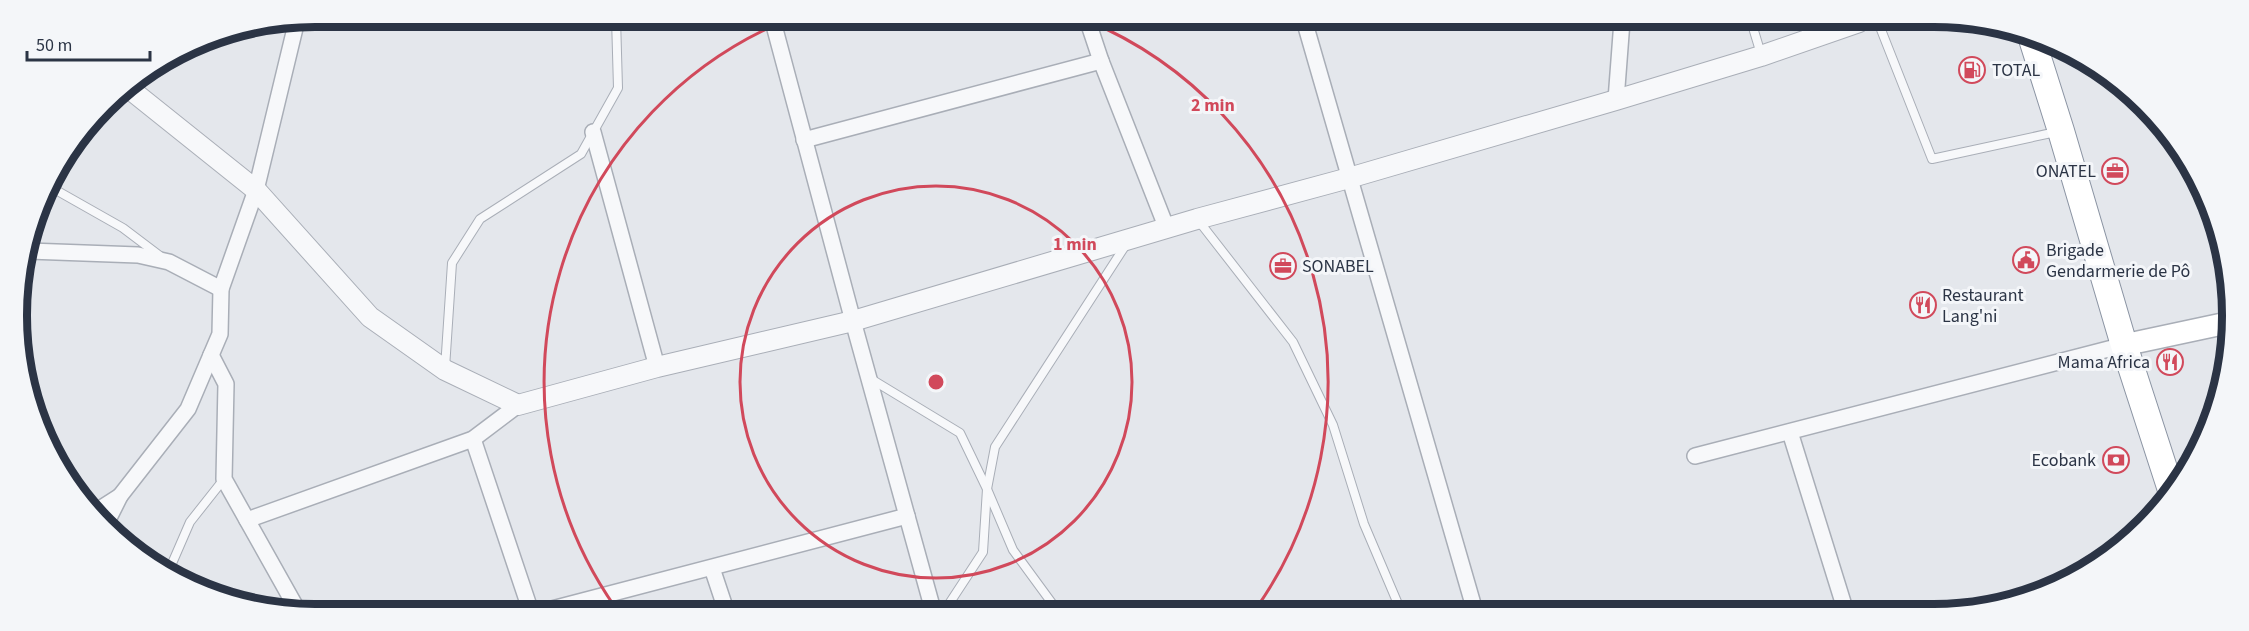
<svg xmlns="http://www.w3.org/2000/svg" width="2249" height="631" font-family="'Source Sans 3',sans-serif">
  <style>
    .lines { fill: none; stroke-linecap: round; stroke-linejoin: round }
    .service-casing { stroke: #a9aeb7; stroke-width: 10 }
    .minor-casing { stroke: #a9aeb7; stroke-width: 18 }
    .tertiary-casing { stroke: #a9aeb7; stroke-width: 22 }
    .secondary-casing { stroke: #a9aeb7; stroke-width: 24 }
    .trunk-casing { stroke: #8b94a3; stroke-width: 28 }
    .service { stroke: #f7f8fa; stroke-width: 8 }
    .minor { stroke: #f7f8fa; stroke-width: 15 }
    .tertiary { stroke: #f7f8fa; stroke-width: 20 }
    .secondary { stroke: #fff; stroke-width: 21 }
    .trunk { stroke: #fff; stroke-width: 26 }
    .ring { fill: none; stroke: #d1495b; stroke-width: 3 }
    .labels { text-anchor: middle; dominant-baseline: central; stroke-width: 6; stroke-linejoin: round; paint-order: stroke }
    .poi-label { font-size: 18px; fill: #2b3445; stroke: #f4f6f9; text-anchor: start }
    .rim { fill: none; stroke: #2b3445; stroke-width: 8 }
    .centre { fill: #d1495b; stroke: #f4f6f9; stroke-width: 3 }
    .ring-label { font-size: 18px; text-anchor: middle; font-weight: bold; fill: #d1495b; stroke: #f4f6f9; stroke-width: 6; stroke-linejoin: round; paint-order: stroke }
  </style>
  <rect width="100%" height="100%" fill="#e4e7ec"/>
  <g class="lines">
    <defs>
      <g id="service">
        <polyline points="1751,21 1761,54"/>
        <polyline points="1878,22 1932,159 2056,132"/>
        <polyline points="47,185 123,228 160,256"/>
        <polyline points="1198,220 1293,342 1333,425 1364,524 1401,611"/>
        <polyline points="445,368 452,263 480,219 581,154 618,88 616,18"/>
        <polyline points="871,379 960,433 987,489 1013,550 1057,610"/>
        <polyline points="167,575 190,522 224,479"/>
        <polyline points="945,610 983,552 987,489 995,447 1127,243"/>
      </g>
      <g id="minor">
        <polyline points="772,18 853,321 933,610"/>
        <polyline points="1087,19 1101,61 1167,229"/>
        <polyline points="1304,20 1475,611"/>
        <polyline points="1616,100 1622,21"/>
        <polyline points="593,132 657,367"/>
        <polyline points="804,140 1101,61"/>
        <polyline points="29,251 138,255 169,262 221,289"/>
        <polyline points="211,355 226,384 224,479 297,609"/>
        <polyline points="1790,432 1846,612"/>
        <polyline points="473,439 530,609"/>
        <polyline points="1695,456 2124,345"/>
        <polyline points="95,512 120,496"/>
        <polyline points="247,520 473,439 518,405"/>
        <polyline points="107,522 120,496 188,409 220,334 221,289 256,190 297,20"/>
        <polyline points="712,568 726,610"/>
        <polyline points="552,609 907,516"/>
      </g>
      <polyline id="tertiary" points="126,86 256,190 370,317 445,370 518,405 657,367 853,321 1197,219 1349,178 1616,100 1761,56 1859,22"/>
      <polyline id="secondary" points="2124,345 2227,323"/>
      <polyline id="trunk" points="2032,39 2061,131 2124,345 2171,490"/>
    </defs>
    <use href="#service" class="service-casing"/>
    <use href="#minor" class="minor-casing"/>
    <use href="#tertiary" class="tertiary-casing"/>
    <use href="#secondary" class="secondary-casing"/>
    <use href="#trunk" class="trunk-casing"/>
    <use href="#service" class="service"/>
    <use href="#minor" class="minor"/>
    <use href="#tertiary" class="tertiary"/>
    <use href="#secondary" class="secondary"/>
    <use href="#trunk" class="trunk"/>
  </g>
  <g class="ring">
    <circle cx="936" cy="382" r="196"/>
    <path d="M615 607A392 392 0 0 1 789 19M1086 20A392 392 0 0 1 1255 610"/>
  </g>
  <defs>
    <symbol id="fuel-ring" viewBox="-11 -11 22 22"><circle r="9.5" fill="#f4f6f9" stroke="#d1495b" stroke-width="1.5"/><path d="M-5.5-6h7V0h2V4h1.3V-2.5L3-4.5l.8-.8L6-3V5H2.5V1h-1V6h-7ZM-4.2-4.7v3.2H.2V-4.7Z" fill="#d1495b"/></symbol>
    <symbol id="office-ring" viewBox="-11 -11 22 22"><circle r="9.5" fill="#f4f6f9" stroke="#d1495b" stroke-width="1.5"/><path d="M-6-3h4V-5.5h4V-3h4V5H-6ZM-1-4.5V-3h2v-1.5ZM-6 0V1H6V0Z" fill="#d1495b"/></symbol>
    <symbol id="civic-ring" viewBox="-11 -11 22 22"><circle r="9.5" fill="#f4f6f9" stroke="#d1495b" stroke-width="1.5"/><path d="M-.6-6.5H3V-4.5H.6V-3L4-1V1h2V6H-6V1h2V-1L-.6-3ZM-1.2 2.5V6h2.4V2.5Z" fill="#d1495b"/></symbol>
    <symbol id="restaurant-ring" viewBox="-11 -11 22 22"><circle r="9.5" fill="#f4f6f9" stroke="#d1495b" stroke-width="1.5"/><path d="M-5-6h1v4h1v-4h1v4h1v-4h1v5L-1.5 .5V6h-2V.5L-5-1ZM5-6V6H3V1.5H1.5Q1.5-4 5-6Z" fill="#d1495b"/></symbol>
    <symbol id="bank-ring" viewBox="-11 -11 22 22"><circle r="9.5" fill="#f4f6f9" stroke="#d1495b" stroke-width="1.5"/><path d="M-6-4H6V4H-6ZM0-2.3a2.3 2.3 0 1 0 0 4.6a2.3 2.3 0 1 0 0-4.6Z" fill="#d1495b"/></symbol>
  </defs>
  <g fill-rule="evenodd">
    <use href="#fuel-ring" x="1957" y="55" width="30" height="30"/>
    <use href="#office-ring" x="2100" y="156" width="30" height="30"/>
    <use href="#civic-ring" x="2011" y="245" width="30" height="30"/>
    <use href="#office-ring" x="1268" y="251" width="30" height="30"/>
    <use href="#restaurant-ring" x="1908" y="290" width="30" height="30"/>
    <use href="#restaurant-ring" x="2155" y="347" width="30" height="30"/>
    <use href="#bank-ring" x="2101" y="445" width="30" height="30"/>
  </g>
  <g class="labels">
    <g class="poi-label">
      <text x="1992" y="70">TOTAL</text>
      <text x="2096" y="171" text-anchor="end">ONATEL</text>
      <text x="2046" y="250">Brigade<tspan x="2046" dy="21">Gendarmerie de Pô</tspan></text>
      <text x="1302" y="266">SONABEL</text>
      <text x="1942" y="295">Restaurant<tspan x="1942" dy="21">Lang'ni</tspan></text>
      <text x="2150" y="362" text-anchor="end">Mama Africa</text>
      <text x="2096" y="460" text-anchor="end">Ecobank</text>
    </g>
  </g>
  <path d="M0 0H2249V631H0ZM315 27H1934A288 288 0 0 1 2222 315V316A288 288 0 0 1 1934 604H315A288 288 0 0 1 27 316V315A288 288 0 0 1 315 27Z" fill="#f4f6f9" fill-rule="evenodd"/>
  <path class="rim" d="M315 27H1934A288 288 0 0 1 2222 315V316A288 288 0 0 1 1934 604H315A288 288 0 0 1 27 316V315A288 288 0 0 1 315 27Z"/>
  <circle cx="936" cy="382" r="9" class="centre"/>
  <g class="ring-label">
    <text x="1213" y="111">2 min</text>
    <text x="1075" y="250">1 min</text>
  </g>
  <path d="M27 51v9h123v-9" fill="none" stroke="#2b3445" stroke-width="3"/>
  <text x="36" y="51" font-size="18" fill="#2b3445" stroke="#f4f6f9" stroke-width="4.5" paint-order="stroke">50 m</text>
</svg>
